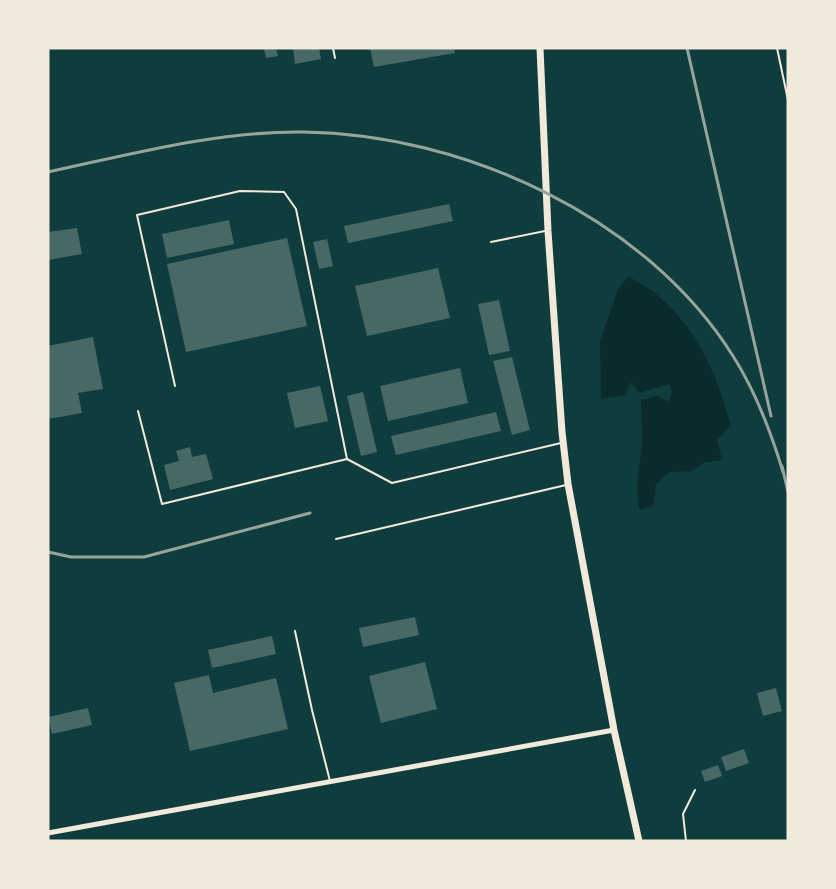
<svg xmlns="http://www.w3.org/2000/svg" width="836" height="889" font-family="'IBM Plex Sans',sans-serif">
  <style>
    .water { fill: #0a2a2b }
    .building { fill: #486865 }
    .lines { fill: none; stroke-linecap: round; stroke-linejoin: round }
    .service { stroke: #f1e9da; stroke-width: 2 }
    .tertiary { stroke: #f1e9da; stroke-width: 5 }
    .primary { stroke: #f1e9da; stroke-width: 7 }
    .rail { stroke: #97a49c; stroke-width: 3 }
  </style>
  <rect width="100%" height="100%" fill="#0f3d3e"/>
  <path class="water" d="M628,276C639,283 653,290 663,300C702,337 716,374 731,425L717,440L722,460L703,463L693,471L670,472L656,484L654,505L640,510C634,490 639,473 641,453C643,436 641,417 641,400L658,396L669,402L672,392L669,384L639,393L631,382L625,395L601,399L600,341L618,289Z"/>
  <g class="building">
    <polygon points="264,48 276,48 278,56 266,58"/>
    <polygon points="293,48 319,48 321,59 295,64"/>
    <polygon points="370,48 454,48 455,53 374,67"/>
    <polygon points="449,204 453,221 348,243 344,226"/>
    <polygon points="229,220 234,244 167,258 162,234"/>
    <polygon points="77,228 82,254 48,260 48,232"/>
    <polygon points="287,238 307,326 186,352 167,264"/>
    <polygon points="327,239 333,266 319,269 313,242"/>
    <polygon points="438,268 450,318 367,336 355,286"/>
    <polygon points="499,300 510,351 489,355 478,304"/>
    <polygon points="93,337 103,389 78,393 82,413 48,419 48,346"/>
    <polygon points="512,357 530,430 512,435 493,361"/>
    <polygon points="460,368 468,403 388,421 380,386"/>
    <polygon points="320,386 328,421 295,428 287,393"/>
    <polygon points="363,392 377,452 361,456 347,396"/>
    <polygon points="496,412 501,431 396,455 391,436"/>
    <polygon points="190,447 192,457 206,454 213,479 170,490 164,465 179,461 176,451"/>
    <polygon points="415,617 419,635 363,647 359,628"/>
    <polygon points="272,636 276,654 212,668 208,650"/>
    <polygon points="425,662 437,709 381,723 369,676"/>
    <polygon points="209,675 213,693 276,678 288,729 190,751 174,683"/>
    <polygon points="776,688 782,711 763,716 757,693"/>
    <polygon points="88,708 92,725 52,734 48,717"/>
    <polygon points="744,749 749,763 726,771 721,757"/>
    <polygon points="718,765 722,776 705,782 701,771"/>
  </g>
  <g class="lines">
    <g class="service">
      <polyline points="333,48 335,58"/>
      <polyline points="777,48 788,100"/>
      <polyline points="491,242 545,231"/>
      <polyline points="175,386 137,215 240,191 284,192 296,209 347,459"/>
      <polyline points="138,411 162,504 347,459 392,483 561,443"/>
      <polyline points="336,539 566,485"/>
      <polyline points="295,631 312,710 330,781"/>
      <polyline points="686,841 683,814 695,790"/>
    </g>
    <polyline class="tertiary" points="48,833 614,730"/>
    <polyline class="primary" points="540,48 548,231 562,432 568,484 614,730 639,841"/>
    <g class="rail">
      <polyline points="687,48 771,416"/>
      <path d="M48,172C132,154 217,131 303,132C464,134 646,217 733,356C756,392 771,432 783,472"/>
      <polyline points="782,466 788,492"/>
      <polyline points="48,552 71,557 144,557 310,513"/>
    </g>
  </g>
  <rect width="836" height="889" fill="none" stroke="#f1e9da" stroke-width="99"/>
</svg>
